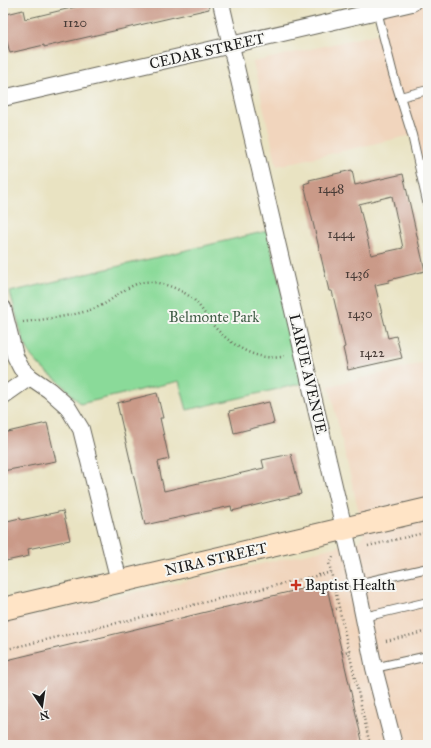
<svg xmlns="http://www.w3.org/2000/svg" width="431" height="748" font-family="'IM FELL Great Primer',serif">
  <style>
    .built { fill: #f1d5bd }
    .green { fill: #8ada99; stroke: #537b5a }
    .building { fill: #ca9a88; fill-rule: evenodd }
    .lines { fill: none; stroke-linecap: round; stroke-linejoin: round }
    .lane-casing { stroke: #646256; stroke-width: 10 }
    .street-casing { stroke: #646256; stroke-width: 18 }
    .secondary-casing { stroke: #646256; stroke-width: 24 }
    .path { stroke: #646256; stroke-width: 2.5; stroke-dasharray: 1 3; stroke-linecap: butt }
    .lane { stroke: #fff; stroke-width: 8 }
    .street { stroke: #fff; stroke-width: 16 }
    .secondary { stroke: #ffe4c6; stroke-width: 22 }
    .poi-dot { fill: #c8321e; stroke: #f6f6f2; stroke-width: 1.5 }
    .labels { text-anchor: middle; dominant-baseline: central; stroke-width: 4; stroke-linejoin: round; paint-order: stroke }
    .number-label { font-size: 13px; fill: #483c37 }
    .street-label { font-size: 15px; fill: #1c1c1c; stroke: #f6f6f2 }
    .park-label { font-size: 15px; fill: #425e48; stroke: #f6f6f2 }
    .poi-label { font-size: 15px; fill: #1c1c1c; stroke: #f6f6f2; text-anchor: start }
  </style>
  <rect width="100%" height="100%" fill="#f6f6f2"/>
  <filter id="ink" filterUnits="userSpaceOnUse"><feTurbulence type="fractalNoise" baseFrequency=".025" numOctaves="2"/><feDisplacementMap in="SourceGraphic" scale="8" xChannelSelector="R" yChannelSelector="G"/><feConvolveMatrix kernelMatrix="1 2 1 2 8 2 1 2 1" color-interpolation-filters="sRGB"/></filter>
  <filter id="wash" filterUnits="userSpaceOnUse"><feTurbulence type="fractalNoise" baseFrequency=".012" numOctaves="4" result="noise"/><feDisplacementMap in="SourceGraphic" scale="16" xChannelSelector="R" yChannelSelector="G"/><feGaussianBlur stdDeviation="0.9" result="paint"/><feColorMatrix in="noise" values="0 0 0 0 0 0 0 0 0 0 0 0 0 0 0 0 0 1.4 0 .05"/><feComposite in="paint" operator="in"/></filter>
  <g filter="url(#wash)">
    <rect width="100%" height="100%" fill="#e9e3c2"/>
    <g class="built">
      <polygon points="376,3 428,3 428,206 412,135 277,166 253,62 381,33"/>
      <polygon points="428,362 428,745 3,745 3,622 358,542 364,534 329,386"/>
    </g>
    <polygon class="green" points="267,231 304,383 187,410 179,381 80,404 61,383 43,369 31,356 23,340 10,292"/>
    <g id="blocks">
      <g class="building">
        <polygon points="92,3 208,3 209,9 44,47 44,45 10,53 6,38 3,38 3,15 23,10 25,19"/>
        <path d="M352,170L355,185L403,174L425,271L389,280V282L375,285L388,338L396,336L402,358L348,370L343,348L345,347L332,291H329L304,184L310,182L309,180ZM392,196L403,248L371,255L359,204Z"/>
        <polygon points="157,393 163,418 160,418 169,459 158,462 164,491 264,468 262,460 291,454 301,494 232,511 231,506 145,525 117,403"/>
        <polygon points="269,402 274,423 234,433 229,411"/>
        <polygon points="47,423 56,461 3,471 3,433"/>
        <polygon points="63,511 70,540 28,549 29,556 6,561 3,548 3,522 20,518 21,520"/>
        <polygon points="326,583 363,745 3,745 3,661"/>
      </g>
    </g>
  </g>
  <g filter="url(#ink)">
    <use href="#blocks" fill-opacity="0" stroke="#646256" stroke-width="1"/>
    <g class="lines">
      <defs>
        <g id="lane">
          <polyline points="377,11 393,74 412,135 428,206"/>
          <polyline points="400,97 428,90"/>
          <polyline points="357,584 428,568"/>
          <polyline points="364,617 428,602"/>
          <polyline points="374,668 428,656"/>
        </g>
        <g id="street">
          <polyline points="221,3 357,584 374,668 394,745"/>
          <polyline points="3,98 412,3"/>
          <polyline points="3,308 15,356 21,368 30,377 49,390 67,406 81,429 119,581"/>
          <polyline points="3,396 30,377"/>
        </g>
        <polyline id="secondary" points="3,609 428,509"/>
      </defs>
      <use href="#lane" class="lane-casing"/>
      <use href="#street" class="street-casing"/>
      <use href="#secondary" class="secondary-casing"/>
      <g class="path">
        <path d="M23,322C47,319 86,315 106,303C120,294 134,280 152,282C167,284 183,290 194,300C201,307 206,316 212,324C224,338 242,352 260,356C268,358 279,358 287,356"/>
        <polyline points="368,546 428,532"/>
        <polyline points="333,557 329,563 370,745"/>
        <polyline points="309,578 311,587"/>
        <polyline points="332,610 340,608"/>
        <polyline points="386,641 428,631"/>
        <polyline points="3,650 332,572"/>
        <polyline points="342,653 351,650"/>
      </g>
      <use href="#lane" class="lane"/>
      <use href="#street" class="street"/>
      <use href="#secondary" class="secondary"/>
    </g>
  </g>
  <path class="poi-dot" d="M294 579h4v4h4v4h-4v4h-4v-4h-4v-4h4z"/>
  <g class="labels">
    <g class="number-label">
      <text x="75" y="23">1120</text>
      <text x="331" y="189">1448</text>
      <text x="341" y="234">1444</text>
      <text x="357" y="274">1436</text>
      <text x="360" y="314">1430</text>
      <text x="372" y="353">1422</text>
    </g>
    <g class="street-label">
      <text transform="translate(207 51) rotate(-13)">CEDAR STREET</text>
      <text transform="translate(308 374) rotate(77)">LARUE AVENUE</text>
      <text transform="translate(216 559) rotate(-13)">NIRA STREET</text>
    </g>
    <g class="park-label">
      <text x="214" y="317">Belmonte Park</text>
    </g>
    <g class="poi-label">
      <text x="305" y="585">Baptist Health</text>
    </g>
  </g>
  <rect width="431" height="748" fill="none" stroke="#f6f6f2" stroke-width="16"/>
  <g transform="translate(42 706) rotate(167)" stroke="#f6f6f2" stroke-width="3" paint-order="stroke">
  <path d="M0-3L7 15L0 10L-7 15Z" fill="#1c1c1c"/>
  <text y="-6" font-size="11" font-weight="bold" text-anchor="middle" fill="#1c1c1c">N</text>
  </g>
</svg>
